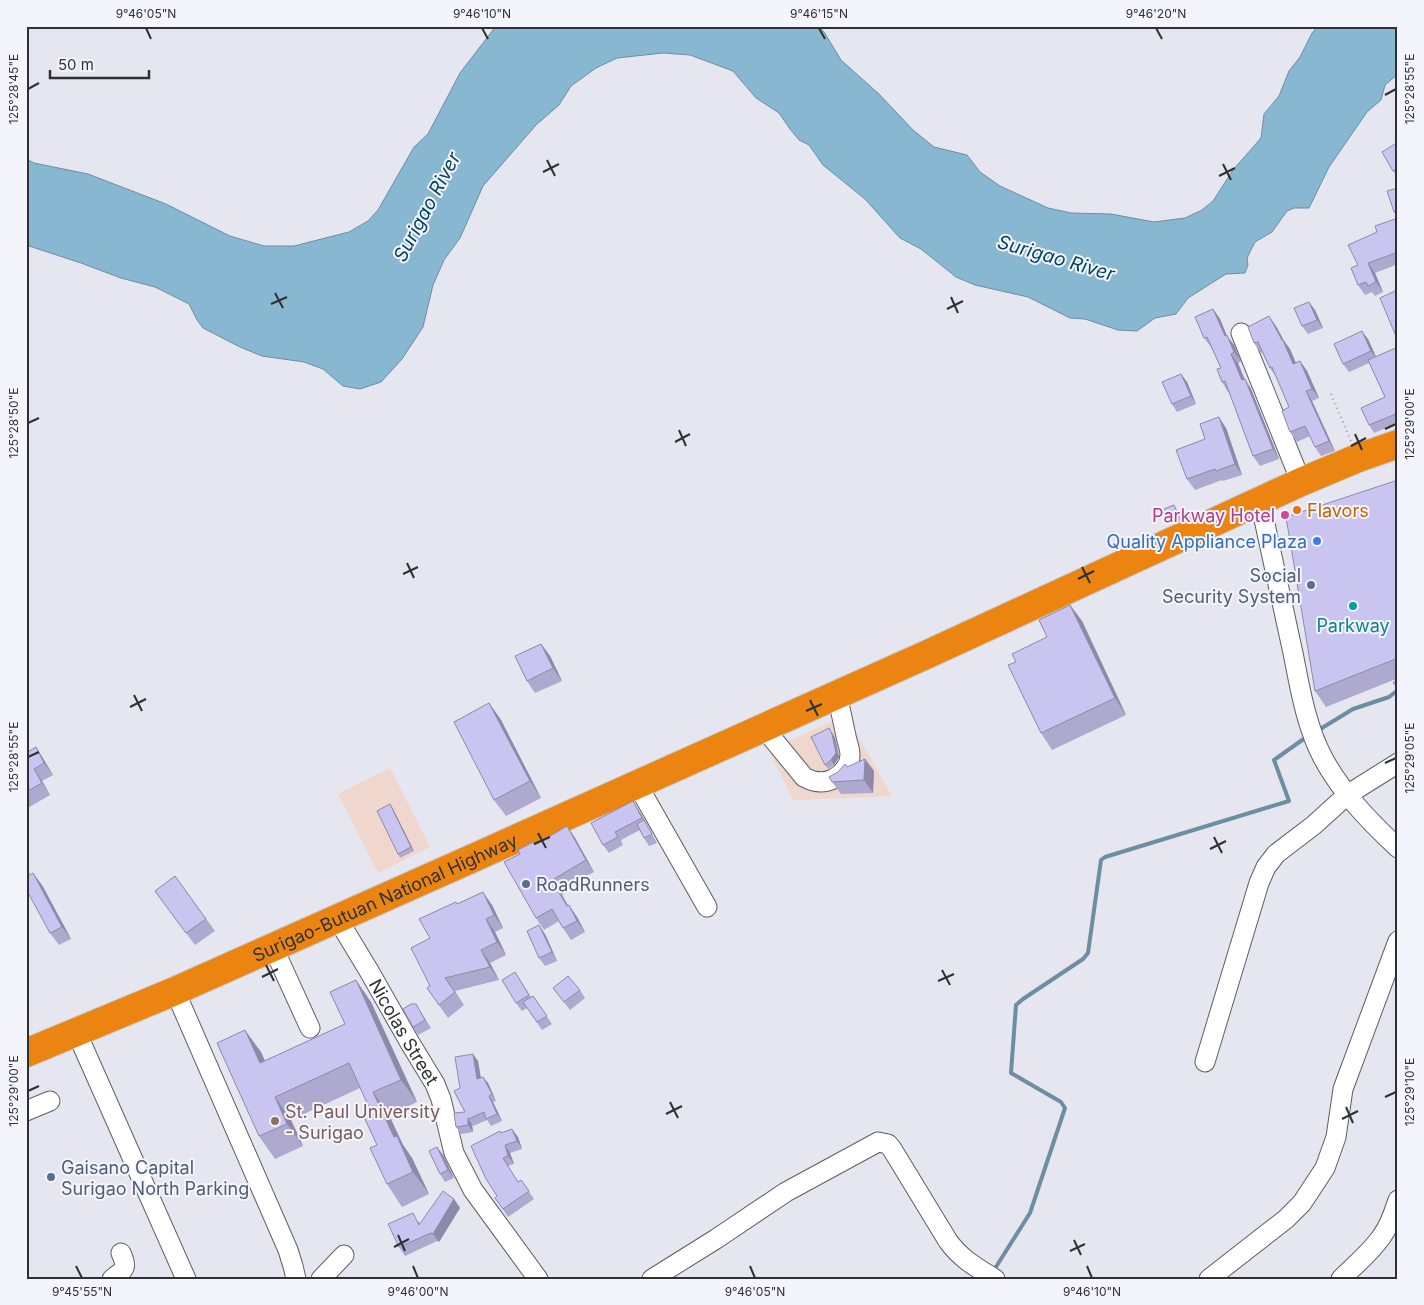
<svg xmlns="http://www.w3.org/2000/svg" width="1424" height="1305" font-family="Inter,sans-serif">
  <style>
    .commercial { fill: #f0d7ce }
    .water { fill: #88b7d1; stroke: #6d8ea2 }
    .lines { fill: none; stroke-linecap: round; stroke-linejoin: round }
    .stream { stroke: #6d8ea2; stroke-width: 4 }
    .minor-casing { stroke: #5d5e65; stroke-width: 21 }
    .highway-casing { stroke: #c5c5c6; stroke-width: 30 }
    .path { stroke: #a5a6ad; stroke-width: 2.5; stroke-dasharray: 1 4; stroke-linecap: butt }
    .minor { stroke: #fff; stroke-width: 19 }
    .highway { stroke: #eb8411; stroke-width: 28 }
    .wall { fill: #aea9cf }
    .shaded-wall { fill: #8d89a9 }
    .building { fill: #cac4f1; stroke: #8d89a9 }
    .ticks { fill: none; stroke: #2f3033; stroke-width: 2 }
    .food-dot { fill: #e8710a; stroke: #f3f4fc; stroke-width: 2 }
    .hotel-dot { fill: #d1479c; stroke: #f3f4fc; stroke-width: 2 }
    .shop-dot { fill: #3f7fe0; stroke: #f3f4fc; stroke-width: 2 }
    .service-dot { fill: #5c6f8a; stroke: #f3f4fc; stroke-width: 2 }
    .culture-dot { fill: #0f9aa8; stroke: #f3f4fc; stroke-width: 2 }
    .education-dot { fill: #8d6e63; stroke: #f3f4fc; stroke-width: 2 }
    .labels { text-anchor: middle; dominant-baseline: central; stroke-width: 4; stroke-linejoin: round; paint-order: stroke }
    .food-label { font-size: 18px; fill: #c56008; stroke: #f3f4fc; text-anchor: start }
    .hotel-label { font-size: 18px; fill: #b23c85; stroke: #f3f4fc; text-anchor: end }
    .shop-label { font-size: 18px; fill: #366cbe; stroke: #f3f4fc; text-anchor: end }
    .service-label { font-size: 18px; fill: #4e5e75; stroke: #f3f4fc; text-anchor: start }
    .culture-label { font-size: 18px; fill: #0d838f; stroke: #f3f4fc }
    .street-label { font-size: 18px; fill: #2f3033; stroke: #f3f4fc }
    .education-label { font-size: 18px; fill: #785e54; stroke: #f3f4fc; text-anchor: start }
    .water-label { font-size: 19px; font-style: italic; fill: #00445d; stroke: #f3f4fc }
    .neatline { fill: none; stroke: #2f3033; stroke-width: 2 }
    .ticks-label { font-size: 12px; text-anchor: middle; fill: #2f3033 }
  </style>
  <rect width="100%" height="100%" fill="#e5e6ef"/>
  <g class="commercial">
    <polygon points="846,715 892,796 793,800 769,750"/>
    <polygon points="390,768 430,847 378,873 338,794"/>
  </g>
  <polygon class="water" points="496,26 819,26 824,32 841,60 879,94 913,130 934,147 967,155 980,172 1000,186 1048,208 1071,213 1111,214 1154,222 1185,218 1202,210 1213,201 1233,170 1261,138 1264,114 1279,96 1289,71 1300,57 1312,33 1318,26 1398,26 1398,74 1385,85 1381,100 1367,112 1329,167 1309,208 1294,208 1287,211 1272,232 1255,242 1247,258 1248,265 1245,273 1226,274 1188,298 1176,314 1155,318 1137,331 1118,330 1085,319 1070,318 1028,297 975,285 956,277 921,249 900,238 865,199 823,165 809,145 799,140 790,129 779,113 756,98 733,71 690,55 663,53 617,58 596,68 571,86 559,105 536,125 483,186 460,238 444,260 433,285 423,327 402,359 381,382 360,389 343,386 323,369 304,362 262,356 240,347 203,328 197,320 189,304 155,287 121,278 81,263 26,245 26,159 34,163 88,174 166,204 230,236 264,246 294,246 349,232 368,221 378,210 414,147 428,134 460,73"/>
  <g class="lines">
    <g class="stream">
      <polyline points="1317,731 1353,709 1389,697 1398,690"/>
      <polyline points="994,1270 1030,1213 1065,1108 1061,1102 1011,1073 1016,1005 1023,999 1083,959 1088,953 1101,860 1105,857 1289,801 1274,760 1305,738"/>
    </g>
    <defs>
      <g id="minor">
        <polyline points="1241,333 1301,482"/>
        <path d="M1260,501C1271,551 1282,602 1293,653C1300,688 1306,726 1323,758C1342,793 1369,821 1398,848"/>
        <path d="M763,727L804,777C813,782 823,784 833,779C842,775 850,765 850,755C850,749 847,742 846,736C843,722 840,708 837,694"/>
        <polyline points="637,784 707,907"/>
        <path id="s1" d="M337,918L369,971L410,1043L435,1084L441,1099L454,1153L473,1190L538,1279"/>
        <polyline points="273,947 310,1028"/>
        <polyline points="175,991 288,1250 293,1266 296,1279"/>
        <polyline points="76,1031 186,1279"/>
        <polyline points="1205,1062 1259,883 1266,867 1276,854 1314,825 1347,795 1398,763"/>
        <polyline points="26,1111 50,1101"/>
        <path d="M112,1279C125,1269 128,1268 121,1253"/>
        <polyline points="321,1279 344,1255"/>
        <path d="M652,1279L716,1239L786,1192L878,1142L888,1144L892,1149L948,1241C961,1259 976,1267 995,1279"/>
        <polyline points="1209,1279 1286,1219 1302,1203 1325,1168 1336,1137 1343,1089 1398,941"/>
        <path d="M1341,1279C1355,1265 1371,1252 1382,1236C1390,1225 1394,1212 1398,1200"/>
      </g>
      <g id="highway">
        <path id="s2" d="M26,1053L175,991L471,859L928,654L1301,482L1358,458L1398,444"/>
      </g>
    </defs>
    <use href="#minor" class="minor-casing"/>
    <use href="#highway" class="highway-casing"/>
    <polyline class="path" points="1331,394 1351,441"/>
    <use href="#minor" class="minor"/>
    <use href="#highway" class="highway"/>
  </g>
  <g class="wall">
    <polygon points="1398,142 1398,177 1393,171"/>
    <polygon points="1398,188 1398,217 1394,212"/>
    <polygon points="1398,218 1398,264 1375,273 1383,292 1375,296 1372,292 1365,295 1358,285 1358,265"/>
    <polygon points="1213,309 1220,319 1227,336 1234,345 1241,362 1238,363 1244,379 1251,389 1279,459 1260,466 1253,456 1229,391 1228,392 1222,382 1221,368 1211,347 1204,338"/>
    <polygon points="1315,310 1323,328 1308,334 1302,326"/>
    <polygon points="1276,326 1284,341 1290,349 1296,363 1300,361 1307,371 1319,398 1312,401 1335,451 1321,456 1315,447 1310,436 1297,442 1290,432 1289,407 1277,378 1270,368 1262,352 1261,353 1254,343"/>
    <polygon points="1368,339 1376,357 1398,347 1398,423 1374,433 1369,425 1385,397 1369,363 1349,372 1343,364"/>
    <polygon points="1187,382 1196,404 1177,412 1172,404"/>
    <polygon points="1226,428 1242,475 1223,481 1222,480 1195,490 1187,479 1205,439"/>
    <polygon points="1398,480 1398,690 1393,683 1396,679 1326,707 1315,691"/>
    <polygon points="1177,509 1181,520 1172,524 1169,520"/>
    <polygon points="1070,605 1082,621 1126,715 1052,750 1041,733 1016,662 1047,637"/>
    <polygon points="541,644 550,656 562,681 535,693 527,681"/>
    <polygon points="489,703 501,720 541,798 506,816 494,800"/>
    <polygon points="832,732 835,738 839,757 834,765 828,769 825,765"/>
    <polygon points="36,747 44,760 53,775 42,781 50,795 26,809 26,753"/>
    <polygon points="865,759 874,771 873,793 841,794 832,782 838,772 845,764 847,767"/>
    <polygon points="390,804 393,809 414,851 400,858 398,854"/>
    <polygon points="638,809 657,843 649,846 644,838 640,830 621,840 623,845 609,853 603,845 591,823"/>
    <polygon points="567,826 575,838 594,872 562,890 564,894 562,895 568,906 577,917 585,932 571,940 563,928 559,921 544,930 536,918 535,844"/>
    <polygon points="26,868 30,873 26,876"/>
    <polygon points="175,876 215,931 195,945 155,891"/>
    <polygon points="42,885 71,939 59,945 50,933"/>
    <polygon points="458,904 492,905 503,928 495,932 506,955 490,963 499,980 455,991 464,1005 448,1018 427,988 430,986 430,938"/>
    <polygon points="545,934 557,961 545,966 539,958"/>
    <polygon points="515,972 531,997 533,996 552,1024 542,1030 527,1008 522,1011 516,1003"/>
    <polygon points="553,988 580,990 585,998 570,1010"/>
    <polygon points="371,1002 417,1102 389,1115 403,1145 412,1158 429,1194 402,1207 387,1184 377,1145 372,1114 360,1088 291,1120 303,1146 275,1159 259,1136 261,1052 265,1061 345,1024"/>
    <polygon points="416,1004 431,1028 418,1035 413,1027"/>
    <polygon points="478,1061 481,1078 488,1083 496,1101 493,1102 502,1121 491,1126 487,1120 473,1126 472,1125 473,1132 461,1134 456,1127 465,1112 460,1088"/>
    <polygon points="500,1131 501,1133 518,1137 522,1149 510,1153 514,1164 508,1166 518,1182 521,1180 534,1199 508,1217 495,1198 497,1196"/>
    <polygon points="437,1147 443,1155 454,1178 445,1182 440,1174"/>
    <polygon points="454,1199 460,1208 439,1242 437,1241 405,1256 399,1247 418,1221 420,1223"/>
  </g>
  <g class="shaded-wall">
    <polygon points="1368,263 1375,273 1383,292 1376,282"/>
    <polygon points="1309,302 1315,310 1323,328 1317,320"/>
    <polygon points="1213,309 1220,319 1227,336 1234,345 1241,362 1234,352 1225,336"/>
    <polygon points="1269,316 1276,326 1284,341 1290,349 1300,373 1293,364"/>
    <polygon points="1362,331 1368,339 1377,359 1371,351"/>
    <polygon points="1231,354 1238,363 1249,390 1242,380"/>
    <polygon points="1300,361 1307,371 1319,398 1312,389"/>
    <polygon points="1181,374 1187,382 1196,404 1191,396"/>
    <polygon points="1245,379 1251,389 1279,459 1273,449"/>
    <polygon points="1306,391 1312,401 1335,451 1329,441"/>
    <polygon points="1219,417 1226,428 1242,475 1235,464"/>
    <polygon points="1070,605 1082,621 1126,715 1115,698"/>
    <polygon points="541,644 550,656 562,681 553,668"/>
    <polygon points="489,703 501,720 541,798 530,781"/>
    <polygon points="829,728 835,738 839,757 834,765 831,760"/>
    <polygon points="36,747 44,760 53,775 44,763"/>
    <polygon points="865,759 874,771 873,793 864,780"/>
    <polygon points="34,769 42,781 50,795 42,783"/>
    <polygon points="633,801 638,809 648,826 642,818"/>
    <polygon points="390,804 393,809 414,851 411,847"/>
    <polygon points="567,826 575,838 594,872 586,860"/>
    <polygon points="33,873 42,885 71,939 62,927"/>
    <polygon points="554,884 562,895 575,918 567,906"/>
    <polygon points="483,892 492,905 503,928 494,915"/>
    <polygon points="569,905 577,917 585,932 577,921"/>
    <polygon points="486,919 495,932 506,955 497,942"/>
    <polygon points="539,925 545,934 557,961 552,952"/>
    <polygon points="481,950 490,963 499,980 490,967"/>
    <polygon points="356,980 371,1002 417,1102 401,1080"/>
    <polygon points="245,1030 261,1052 276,1086 260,1063"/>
    <polygon points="473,1054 478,1061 482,1086 477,1079"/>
    <polygon points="483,1077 488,1083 496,1101 492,1094"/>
    <polygon points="373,1092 389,1115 403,1145 412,1158 429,1194 413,1172 394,1137"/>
    <polygon points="489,1096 493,1102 502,1121 497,1114"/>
    <polygon points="275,1097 291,1120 303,1146 287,1124"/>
    <polygon points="468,1118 472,1125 473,1132 468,1125"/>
    <polygon points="512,1129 518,1137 522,1149 517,1141"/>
    <polygon points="505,1145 510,1153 514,1164 508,1156"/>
    <polygon points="437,1147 443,1155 454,1178 448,1170"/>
    <polygon points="454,1199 460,1208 439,1242 433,1234"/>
  </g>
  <g class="building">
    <polygon points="1398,142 1398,168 1393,171 1382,152"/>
    <polygon points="1398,188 1398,211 1394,212 1387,191"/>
    <polygon points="1398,218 1398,252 1368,263 1376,282 1368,286 1366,282 1358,285 1351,268 1358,265 1348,245 1377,232 1375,226"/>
    <polygon points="1397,290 1398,291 1398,341 1380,298"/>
    <polygon points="1309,302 1317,320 1302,326 1294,308"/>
    <polygon points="1213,309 1225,336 1227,335 1234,352 1231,354 1242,380 1245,379 1273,449 1253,456 1225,381 1222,382 1217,369 1221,368 1207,337 1204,338 1195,317"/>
    <polygon points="1269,316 1282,340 1283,340 1293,364 1300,361 1312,389 1306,391 1329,441 1315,447 1305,426 1290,432 1282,411 1289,407 1272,367 1270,368 1258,342 1254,343 1248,327"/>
    <polygon points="1362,331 1371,351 1343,364 1334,344"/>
    <polygon points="1398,347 1398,413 1369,425 1361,408 1385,397 1368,360"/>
    <polygon points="1181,374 1191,396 1172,404 1162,382"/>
    <polygon points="1219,417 1235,464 1216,471 1215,469 1187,479 1176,450 1205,439 1200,424"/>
    <polygon points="1398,480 1398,658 1315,691 1286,517"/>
    <polygon points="1174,505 1179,516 1169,520 1164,509"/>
    <polygon points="1070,605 1115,698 1041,733 1008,665 1016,662 1012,654 1047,637 1039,620"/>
    <polygon points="541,644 553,668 527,681 515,656"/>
    <polygon points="1398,678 1398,687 1393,683"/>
    <polygon points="489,703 530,781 494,800 454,722"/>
    <polygon points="829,728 832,734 836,753 831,760 825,765 811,737"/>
    <polygon points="36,747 44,763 34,769 42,783 26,792 26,753"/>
    <polygon points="865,759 864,780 832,782 829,777 838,772 845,764 847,767"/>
    <polygon points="633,801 642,818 615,832 618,837 603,845 591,823"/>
    <polygon points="390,804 411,847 398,854 377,811"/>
    <polygon points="644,820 652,834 644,838 637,824"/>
    <polygon points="567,826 586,860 554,879 556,883 554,884 567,906 569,905 577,921 563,928 552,909 536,918 504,862 520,854 518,850 533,842 535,845"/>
    <polygon points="33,873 62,927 50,933 26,889 26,877"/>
    <polygon points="175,876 206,919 186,933 155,891"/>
    <polygon points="483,892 494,915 486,919 497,942 481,950 490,967 445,978 455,992 439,1005 427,988 430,986 411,948 430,938 419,919 456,902 457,904"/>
    <polygon points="539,925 552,952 539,958 527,931"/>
    <polygon points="515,972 529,995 516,1003 502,980"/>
    <polygon points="568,976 580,990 564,1002 553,988"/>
    <polygon points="356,980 401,1080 373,1092 394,1137 397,1136 413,1172 387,1184 370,1148 377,1145 364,1117 372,1114 349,1063 275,1097 287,1124 259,1136 217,1043 245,1030 260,1063 345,1024 330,992"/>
    <polygon points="533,996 547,1016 537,1022 523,1002"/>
    <polygon points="411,1004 416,1004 425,1020 413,1027 403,1009"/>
    <polygon points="473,1054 477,1079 483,1077 492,1094 489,1096 497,1114 486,1119 484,1112 468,1119 468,1118 468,1125 456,1127 454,1113 465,1112 454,1091 460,1088 455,1057"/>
    <polygon points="512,1129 517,1141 505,1145 508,1156 503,1158 518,1182 521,1180 529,1191 503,1209 495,1198 497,1196 486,1179 471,1146 500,1131 501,1133"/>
    <polygon points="437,1147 448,1170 440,1174 429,1151"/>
    <polygon points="443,1191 454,1199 433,1234 431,1233 399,1247 388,1224 413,1213 419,1225"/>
  </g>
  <path class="ticks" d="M146,28L151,39M482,28L488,39M819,28L825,39M1156,28L1162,39M28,89L39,83M1385,95L1396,89M547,160L555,176M1223,164L1231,180M543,172L559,164M1219,176L1235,168M275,293L283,308M951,297L958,313M271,304L287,297M947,309L963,301M28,423L39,418M1385,429L1396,424M679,430L686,446M1355,434L1362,450M675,442L690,434M1351,446L1366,438M407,563L414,578M1082,567L1090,583M403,574L418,567M1078,579L1094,571M134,695L142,711M810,700L818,716M130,707L146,699M806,711L822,704M28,757L39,752M1385,763L1396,758M538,833L546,848M1214,837L1222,853M534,844L550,837M1210,849L1226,841M266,965L274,981M942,970L950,985M262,977L278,969M938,981L954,974M28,1091L39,1086M1385,1097L1396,1092M670,1102L678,1118M1346,1107L1353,1123M666,1114L682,1106M1342,1119L1358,1111M398,1235L405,1251M1074,1240L1081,1255M394,1247L409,1239M1070,1251L1085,1244M76,1266L82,1278M413,1266L418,1278M750,1266L755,1278M1087,1266L1092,1278"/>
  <circle class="food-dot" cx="1297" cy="510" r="5"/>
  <circle class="hotel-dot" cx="1285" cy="515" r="5"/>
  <circle class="shop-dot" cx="1317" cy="541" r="5"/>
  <g class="service-dot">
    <circle cx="1311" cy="585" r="5"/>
    <circle cx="526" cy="884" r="5"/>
    <circle cx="51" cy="1177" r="5"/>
  </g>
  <circle class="culture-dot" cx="1353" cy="606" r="5"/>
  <circle class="education-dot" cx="275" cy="1121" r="5"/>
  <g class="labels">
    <g class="food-label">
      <text x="1307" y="510">Flavors</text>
    </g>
    <g class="hotel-label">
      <text x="1275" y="515">Parkway Hotel</text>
    </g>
    <g class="shop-label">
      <text x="1307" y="541">Quality Appliance Plaza</text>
    </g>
    <g class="service-label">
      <text x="1301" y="575" text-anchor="end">Social<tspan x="1301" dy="21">Security System</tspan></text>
      <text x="536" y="884">RoadRunners</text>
      <text x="61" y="1167">Gaisano Capital<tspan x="61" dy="21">Surigao North Parking</tspan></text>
    </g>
    <g class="culture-label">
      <text x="1353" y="625">Parkway</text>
    </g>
    <g class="street-label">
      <text stroke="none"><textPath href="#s2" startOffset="391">Surigao-Butuan National Highway</textPath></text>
      <text stroke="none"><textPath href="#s1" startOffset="132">Nicolas Street</textPath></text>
    </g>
    <g class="education-label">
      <text x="285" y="1111">St. Paul University<tspan x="285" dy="21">- Surigao</tspan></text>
    </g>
    <g class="water-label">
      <text transform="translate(427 207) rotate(-62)">Surigao River</text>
      <text transform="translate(1056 258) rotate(16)">Surigao River</text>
    </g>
  </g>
  <rect width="1424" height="1305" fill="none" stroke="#f3f4fc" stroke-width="55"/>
  <path d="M50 70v8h99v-8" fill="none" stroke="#2f3033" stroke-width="2.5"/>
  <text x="58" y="70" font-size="15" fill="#2f3033" stroke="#f3f4fc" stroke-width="4" paint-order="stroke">50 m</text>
  <rect x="28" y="28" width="1368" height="1250" class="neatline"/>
  <g class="ticks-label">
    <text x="146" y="18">9°46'05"N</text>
    <text x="482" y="18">9°46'10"N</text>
    <text x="819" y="18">9°46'15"N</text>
    <text x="1156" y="18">9°46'20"N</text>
    <text transform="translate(14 89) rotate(-90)" y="4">125°28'45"E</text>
    <text transform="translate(1410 89) rotate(-90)" y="4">125°28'55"E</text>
    <text transform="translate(14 423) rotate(-90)" y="4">125°28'50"E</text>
    <text transform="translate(1410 424) rotate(-90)" y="4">125°29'00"E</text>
    <text transform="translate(14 757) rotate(-90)" y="4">125°28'55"E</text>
    <text transform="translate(1410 758) rotate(-90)" y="4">125°29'05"E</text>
    <text transform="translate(14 1091) rotate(-90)" y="4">125°29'00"E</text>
    <text transform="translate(1410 1092) rotate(-90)" y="4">125°29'10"E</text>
    <text x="82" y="1296">9°45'55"N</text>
    <text x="418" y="1296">9°46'00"N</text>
    <text x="755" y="1296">9°46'05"N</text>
    <text x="1092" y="1296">9°46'10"N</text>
  </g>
</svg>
